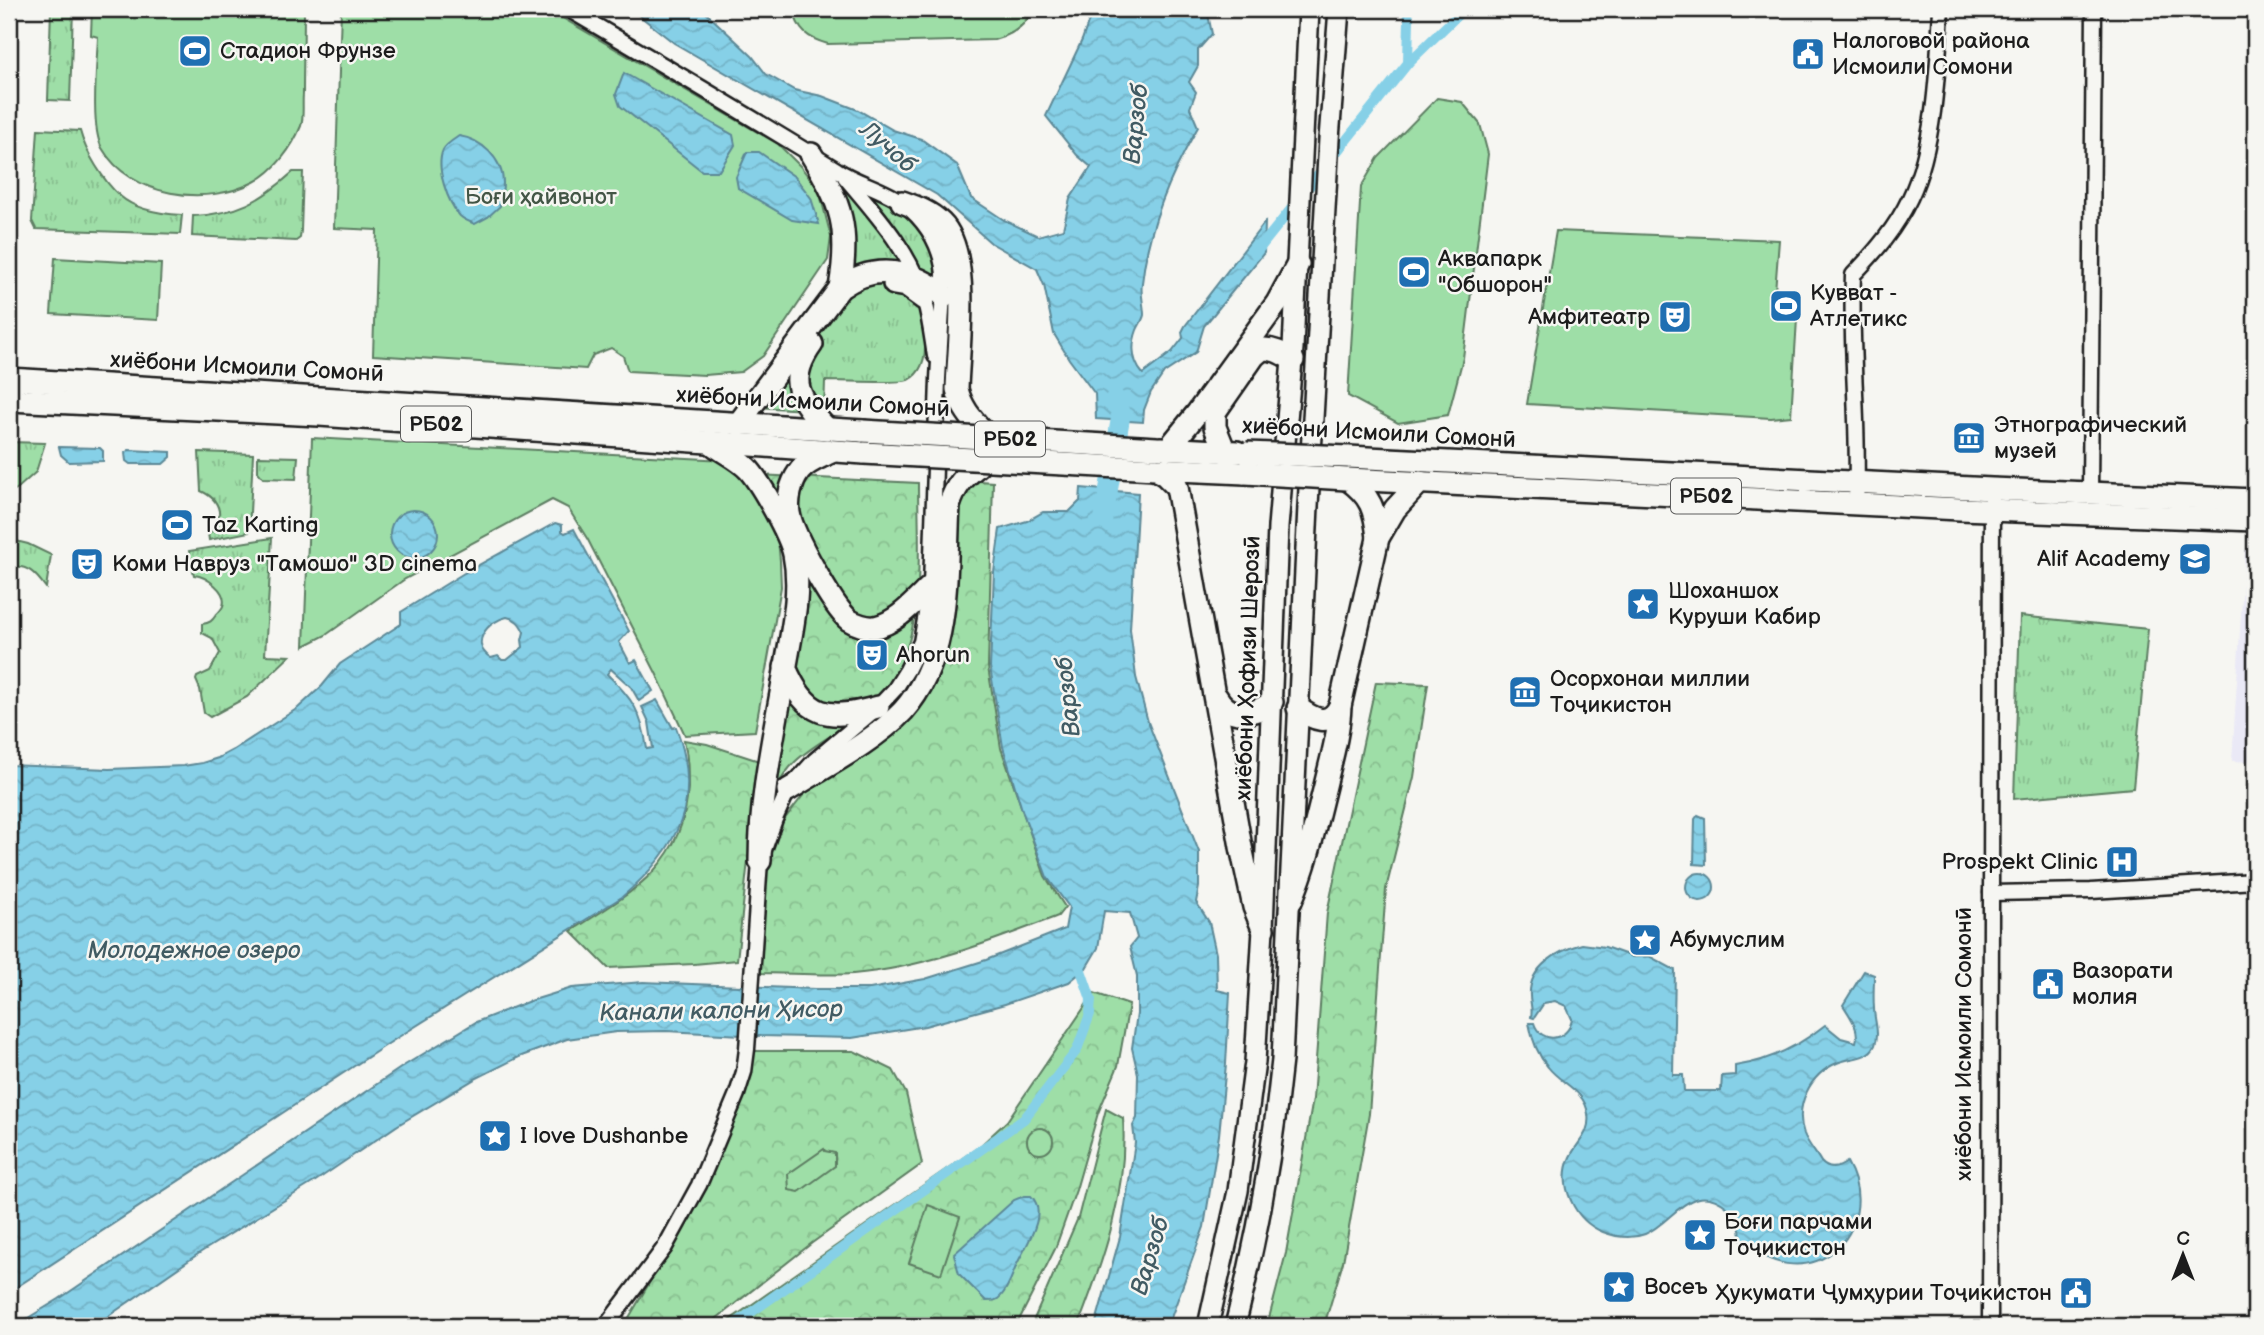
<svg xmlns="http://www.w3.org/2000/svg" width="2264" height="1335" font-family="'Balsamiq Sans',sans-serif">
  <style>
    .built { fill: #eae9f6 }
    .grass { fill: url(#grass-tufts); stroke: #5d7d62; stroke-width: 2 }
    .forest { fill: url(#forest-crowns); stroke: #5d7d62; stroke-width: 2 }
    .green { fill: #9edea7; stroke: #5d7d62; stroke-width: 2 }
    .water { fill: url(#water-waves); stroke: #5c8896; stroke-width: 2; fill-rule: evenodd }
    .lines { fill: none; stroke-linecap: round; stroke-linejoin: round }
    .canal { stroke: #86d0e7; stroke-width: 10 }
    .river { stroke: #86d0e7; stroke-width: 19 }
    .minor-casing { stroke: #1c1c1c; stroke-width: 19 }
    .major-casing { stroke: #1c1c1c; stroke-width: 24 }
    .highway-casing { stroke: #1c1c1c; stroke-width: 26 }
    .minor { stroke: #f6f6f2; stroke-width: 14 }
    .major { stroke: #f6f6f2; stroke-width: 19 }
    .highway { stroke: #f6f6f2; stroke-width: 21 }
    .highway-bridge-casing { stroke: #1c1c1c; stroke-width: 26; stroke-linecap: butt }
    .highway-bridge { stroke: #f6f6f2; stroke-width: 21 }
    .labels { text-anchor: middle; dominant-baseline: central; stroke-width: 5; stroke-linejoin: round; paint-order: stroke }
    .shield { fill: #f6f6f2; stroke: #5d5d5c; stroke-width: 2 }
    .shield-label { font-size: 21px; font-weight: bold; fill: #1c1c1c }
    .poi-label { font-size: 23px; fill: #1c1c1c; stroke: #f6f6f2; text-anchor: start }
    .park-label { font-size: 23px; fill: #435646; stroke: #f6f6f2 }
    .street-label { font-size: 23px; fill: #1c1c1c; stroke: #f6f6f2 }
    .water-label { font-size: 24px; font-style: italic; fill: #415b63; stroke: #f6f6f2 }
  </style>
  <defs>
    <pattern id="grass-tufts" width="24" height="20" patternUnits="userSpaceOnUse" patternTransform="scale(1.75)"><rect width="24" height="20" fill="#9edea7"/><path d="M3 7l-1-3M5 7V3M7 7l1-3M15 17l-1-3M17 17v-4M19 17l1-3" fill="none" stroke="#88be8f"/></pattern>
    <pattern id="forest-crowns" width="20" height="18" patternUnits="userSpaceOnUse" patternTransform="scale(1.75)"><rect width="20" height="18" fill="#9edea7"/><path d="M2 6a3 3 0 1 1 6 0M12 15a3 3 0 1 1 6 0" fill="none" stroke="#88be8f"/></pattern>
    <pattern id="water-waves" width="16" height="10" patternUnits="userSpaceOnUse" patternTransform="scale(1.75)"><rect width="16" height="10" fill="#86d0e7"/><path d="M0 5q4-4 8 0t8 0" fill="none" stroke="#73b2c6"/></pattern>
  </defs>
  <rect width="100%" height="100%" fill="#f6f6f2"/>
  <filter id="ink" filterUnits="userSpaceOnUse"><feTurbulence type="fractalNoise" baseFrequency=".0143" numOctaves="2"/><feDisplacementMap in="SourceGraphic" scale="14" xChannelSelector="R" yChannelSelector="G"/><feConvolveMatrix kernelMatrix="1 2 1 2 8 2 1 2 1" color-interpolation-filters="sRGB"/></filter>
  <g filter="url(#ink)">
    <polygon class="built" points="2245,550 2255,551 2255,762 2232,761"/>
    <g class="grass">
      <polygon points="51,9 73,9 70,101 48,100"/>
      <path d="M38,129L80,131C85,151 104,182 120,196C136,210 162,214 182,215L180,234L36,229L32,221Z"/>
      <path d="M293,172H303L301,231L300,238L296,241L192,236L193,216C237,214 261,201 293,172Z"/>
      <path d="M825,173C861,200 884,234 908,271L853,274Z"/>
      <polygon points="860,188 905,213 934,246 939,285 920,271"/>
      <path d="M875,278L914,288C921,312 938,365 908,380C901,384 838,381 825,381L824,411L757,407L847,292Z"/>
      <polygon points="9,442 45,443 36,472 17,489 9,492"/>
      <path d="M199,452L253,454L249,532L209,540L208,533L216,529C223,512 219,499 201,491Z"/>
      <polygon points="258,456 298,457 296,479 263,478 258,472"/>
      <path d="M9,518L13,524L12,540L28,544L51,555L46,588C36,574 27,563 9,568Z"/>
      <path d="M272,538L265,655L290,656L247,697L210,717L204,713L200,689L196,680L197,677L210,671L220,653L212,638L202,633V624C210,623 212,621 216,615C219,612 222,609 223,606C228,591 206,576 194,575L189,551Z"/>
      <polygon points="2020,616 2148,629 2133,788 2014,799"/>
    </g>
    <g class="forest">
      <path d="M758,475L918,483C918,543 926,619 896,673C885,692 869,705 853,720C834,736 810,746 793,764C785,772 780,782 774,791L800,589Z"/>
      <path d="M964,480L993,482L988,667L1001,748L1045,876L1065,907L1058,916C992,941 924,968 853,974C821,976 788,973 756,973L768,846L780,825L812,784L918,694L951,506Z"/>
      <polygon points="1376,682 1428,684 1414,777 1386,889 1369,1114 1343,1262 1324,1326 1267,1326 1286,1253 1313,1099 1327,913"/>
      <path d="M684,740L707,744L759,761L737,960L694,964L608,968L571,931C630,894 684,865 688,788C688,770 688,757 684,740Z"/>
      <polygon points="1094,993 1129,1005 1118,1066 1098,1113 1076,1190 1055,1249 1016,1326 721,1326 981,1145 1007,1121"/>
      <polygon points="749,1051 854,1051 893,1070 906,1093 922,1164 812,1243 707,1326 624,1326 674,1241"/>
      <path d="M1106,1109L1123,1118C1128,1191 1104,1259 1078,1326H1031L1078,1218Z"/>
    </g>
    <g class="green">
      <path d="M92,9H304C304,37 303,66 303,94C302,104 304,117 301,126C292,148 275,171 254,182C206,207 130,197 102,148C90,127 97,62 98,37L91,35Z"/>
      <polygon points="341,9 547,9 778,144 800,166 819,190 831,237 828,260 763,356 741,372 705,375 628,371 623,356 611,348 593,355 586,369 373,355 377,230 334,228"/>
      <path d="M793,9H1033C1026,26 1012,35 994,40L828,44C807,38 798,31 793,9Z"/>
      <polygon points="1437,98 1462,102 1480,124 1488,154 1463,358 1448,415 1398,423 1348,396 1361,187 1378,158"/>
      <polygon points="1556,231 1779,240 1773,317 1797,319 1791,416 1771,418 1527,404"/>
      <polygon points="55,258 161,264 158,320 51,314"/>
      <polygon points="312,438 743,461 778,539 780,561 781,587 755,731 685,735 656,673 588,540 568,508 552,500 405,579 326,635 304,646"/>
      <circle cx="1040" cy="1141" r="13"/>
      <polygon points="824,1149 825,1151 835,1153 835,1166 799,1192 789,1190 788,1174"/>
      <polygon points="928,1205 960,1217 941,1274 909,1263"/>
    </g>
    <g class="water">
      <path d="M631,9H664L670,13L668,9H702L752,56L766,74L794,90L822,96L858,110L893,130L921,139L957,165L971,198L1004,220L1038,236L1063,229L1070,199L1091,167L1077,155L1046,116L1082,40L1093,9H1207L1212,34L1198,50V66L1189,82L1196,92L1190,108L1198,127C1170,176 1148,227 1142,283C1140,294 1144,305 1144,315C1143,320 1139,325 1137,330C1131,346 1132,361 1143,374L1172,352L1183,338L1182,332L1185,326L1265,222L1264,253L1204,326L1196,352L1164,373L1151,392L1144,410L1143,422L1096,419L1095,394L1069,359L1054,334L1044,285L1037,269L991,243L937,195L674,43Z"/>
      <polygon points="624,73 733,135 735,145 719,171 702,171 620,106 616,94"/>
      <path d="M459,136C481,139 503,159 503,183C503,191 501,199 500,206L488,217L475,224C470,222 464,220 460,216C448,203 435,168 443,150C446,144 453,140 459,136Z"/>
      <polygon points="747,152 759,152 795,177 811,198 819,224 792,220 738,188 736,177"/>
      <polygon points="59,447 100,448 103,451 103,461 69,462 61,455"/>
      <polygon points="129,450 171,452 171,457 163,464 130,464 126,461 125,453"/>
      <polygon points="1081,488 1138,493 1130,629 1136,677 1148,722 1199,852 1199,887 1196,902 1209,922 1216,954 1217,990 1230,993 1226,1064 1219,1135 1204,1227 1168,1326 1095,1326 1120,1237 1135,1143 1133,1126 1137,1118 1138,1074 1132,1048 1137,1014 1137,976 1130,947 1137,938 1130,913 1104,911 1098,948 1086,968 1069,982 1005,1004 925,1026 852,1038 761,1036 666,1031 616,1032 567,1039 519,1057 475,1079 398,1125 314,1182 201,1252 94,1326 15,1326 59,1299 405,1065 476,1022 527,1002 572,988 643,982 815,989 870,989 925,979 986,960 1065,929 1069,907 1047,877 1023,813 1003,747 990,667 994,572 1000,529 1027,521 1043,512 1069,512 1080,501"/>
      <circle cx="414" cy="534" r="24"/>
      <path d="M555,523L562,525V531L565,533L574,529L629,631L619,642L630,663L636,660L653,691L639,701L631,687L611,669L607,674C633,699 642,713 647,749L653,748L649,722L642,707L657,700L673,728L676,727C704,801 678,849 622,897L397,1038L9,1292V765L109,769L183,766L202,763L218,758L233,750L298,708L322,686L340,664L401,624V612L464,573ZM507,617C516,619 520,623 524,632L522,640L523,647L507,660H502L498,656L491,658C469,644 487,621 507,617Z"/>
      <polygon points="1698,815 1705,818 1706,865 1694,864 1695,819"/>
      <circle cx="1700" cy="887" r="14"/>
      <path d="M1582,944L1605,947L1633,957L1649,956L1675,970L1673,1075H1683L1684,1091H1721L1722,1076L1735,1075V1066C1769,1061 1799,1046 1825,1025L1841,1038L1856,1042C1860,1029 1850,1016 1843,1005L1864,971L1874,975C1874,986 1873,997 1874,1008C1874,1020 1880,1033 1875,1045C1868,1060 1851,1057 1837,1063C1810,1074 1794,1106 1804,1134C1808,1144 1816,1153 1821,1162C1829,1171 1839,1168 1847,1162C1886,1230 1810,1304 1741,1240C1741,1227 1737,1216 1727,1207C1691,1178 1673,1223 1645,1234C1632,1239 1616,1237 1603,1232C1575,1221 1557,1185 1570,1157C1578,1141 1591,1133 1588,1114C1585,1090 1561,1084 1548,1067C1537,1054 1532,1040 1529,1023H1534C1541,1045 1569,1041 1572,1019L1566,1006L1555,1001L1544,1003L1534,1018L1531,1017C1533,1008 1530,1004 1530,996C1528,967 1559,950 1582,944Z"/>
      <path d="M1024,1196H1031C1049,1213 1026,1245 1018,1262C1013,1272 1009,1288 1001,1296C997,1301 993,1301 986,1301L959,1274L954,1254L1014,1200Z"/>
    </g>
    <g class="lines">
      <g class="canal">
        <polyline points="1407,9 1409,19 1408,63"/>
        <polyline points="1255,254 1408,63 1464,9"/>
        <polyline points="732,1326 1024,1119 1077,1050 1090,1014 1091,999 1077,959"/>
      </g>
      <polyline class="river" points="1104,516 1121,415 1115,398"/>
      <defs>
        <g id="minor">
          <path d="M568,9C658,62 748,115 837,170C857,183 884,189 903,203C926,221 941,245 944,274L938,379L931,586L921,642L907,670L895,689L878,707L815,760L788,790L775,819L760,861L747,1049L744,1072L737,1094L699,1185L665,1247L606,1326"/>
          <path d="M845,177C877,215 912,253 925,302C930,319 932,338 935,356"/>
          <polyline points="2090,493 2094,9"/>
          <path d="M1856,504C1860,427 1850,352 1853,275C1875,252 1896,228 1910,198C1935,147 1938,66 1941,9"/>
          <polyline points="1991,893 2091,891 2255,881"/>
          <polyline points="1990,1326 1992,489"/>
        </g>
        <g id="major">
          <polyline points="1208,1326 1238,1191 1255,1062 1263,929 1278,527 1293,348 1309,9"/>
          <path d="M1235,1326C1257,1239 1273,1150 1282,1060L1308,506L1329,139L1339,9"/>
        </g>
        <g id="highway">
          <path d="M811,154C842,205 850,228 840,288"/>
          <path d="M902,202C916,207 930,212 941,223C972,253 958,347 957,389C962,410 974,421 988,437"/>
          <polyline points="894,284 906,286 924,299"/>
          <path d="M812,344C785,381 800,400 827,429"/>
          <polyline points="9,379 863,431"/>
          <polyline points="9,400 319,415 864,453"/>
          <path d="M738,424L840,288C873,263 914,269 944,296"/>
          <path d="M714,445C725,453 740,460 749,470C762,485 790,535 794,554C802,593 791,633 785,671C774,734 760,797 760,861"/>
          <polyline points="1160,448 1237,452"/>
          <polyline points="1168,449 1198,412 1277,303 1298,264"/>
          <path d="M831,452C820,458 806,462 799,472C791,483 787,499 789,513C792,533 833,607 849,620C855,624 867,628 875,627C897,623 915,601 931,586"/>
          <path d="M1225,452L1215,427V412L1254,356L1262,349C1274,348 1283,354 1293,360"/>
          <polyline points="1348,457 1992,489 2255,500"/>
          <polyline points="1155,469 1165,475 1177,487 1241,847 1254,907 1263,929"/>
          <polyline points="1155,469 1245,473"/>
          <polyline points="1347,479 1960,509 2255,520"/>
          <path d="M1347,479C1371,496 1375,509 1378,538"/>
          <path d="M785,667C806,718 828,721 878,707"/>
          <path d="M1216,696C1229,720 1252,716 1272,702"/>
          <path d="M1298,708C1313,719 1329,728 1340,706"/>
          <path d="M788,790C823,768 875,741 903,711C952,656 945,574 949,506C957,481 966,476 985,460"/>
          <path d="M1291,901C1307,864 1315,826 1325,786C1331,760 1339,734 1340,706L1378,538L1395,509L1420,482"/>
        </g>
      </defs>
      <use href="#minor" class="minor-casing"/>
      <use href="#major" class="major-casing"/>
      <use href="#highway" class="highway-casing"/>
      <use href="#minor" class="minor"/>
      <use href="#major" class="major"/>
      <use href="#highway" class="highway"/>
      <defs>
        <g id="highway-bridge">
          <polyline points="863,431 1157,448"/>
          <polyline points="864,453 1155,469"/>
          <polyline points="1246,453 1348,457"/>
          <polyline points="1245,473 1347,479"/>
        </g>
      </defs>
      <use href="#highway-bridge" class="highway-bridge-casing"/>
      <use href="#highway-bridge" class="highway-bridge"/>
    </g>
  </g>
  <defs>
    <symbol id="stadium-square" viewBox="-11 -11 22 22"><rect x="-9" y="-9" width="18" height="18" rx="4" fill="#1f6fb2" stroke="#f6f6f2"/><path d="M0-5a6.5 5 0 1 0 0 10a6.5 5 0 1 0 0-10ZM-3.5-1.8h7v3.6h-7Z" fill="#fff"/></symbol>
    <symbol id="civic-square" viewBox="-11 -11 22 22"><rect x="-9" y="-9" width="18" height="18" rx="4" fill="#1f6fb2" stroke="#f6f6f2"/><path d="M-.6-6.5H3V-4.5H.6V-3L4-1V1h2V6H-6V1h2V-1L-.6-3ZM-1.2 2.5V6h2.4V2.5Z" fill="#fff"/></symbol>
    <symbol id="theatre-square" viewBox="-11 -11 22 22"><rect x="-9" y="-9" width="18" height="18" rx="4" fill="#1f6fb2" stroke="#f6f6f2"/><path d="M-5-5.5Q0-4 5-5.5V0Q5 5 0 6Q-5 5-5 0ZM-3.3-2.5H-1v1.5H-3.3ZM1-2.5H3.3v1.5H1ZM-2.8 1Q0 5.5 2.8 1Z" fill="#fff"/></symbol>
    <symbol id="museum-square" viewBox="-11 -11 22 22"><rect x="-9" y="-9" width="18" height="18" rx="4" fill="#1f6fb2" stroke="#f6f6f2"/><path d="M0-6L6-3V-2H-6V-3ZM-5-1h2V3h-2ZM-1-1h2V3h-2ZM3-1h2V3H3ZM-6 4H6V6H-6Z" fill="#fff"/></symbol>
    <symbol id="school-square" viewBox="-11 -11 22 22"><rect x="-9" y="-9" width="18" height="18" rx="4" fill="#1f6fb2" stroke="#f6f6f2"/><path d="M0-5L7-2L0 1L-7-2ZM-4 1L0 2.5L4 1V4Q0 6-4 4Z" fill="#fff"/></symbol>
    <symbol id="sight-square" viewBox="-11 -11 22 22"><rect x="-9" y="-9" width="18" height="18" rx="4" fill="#1f6fb2" stroke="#f6f6f2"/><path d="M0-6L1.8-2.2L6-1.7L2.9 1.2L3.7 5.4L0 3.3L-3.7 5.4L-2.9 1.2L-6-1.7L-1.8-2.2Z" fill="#fff"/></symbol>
    <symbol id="hospital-square" viewBox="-11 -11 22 22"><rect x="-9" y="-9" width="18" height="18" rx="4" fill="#1f6fb2" stroke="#f6f6f2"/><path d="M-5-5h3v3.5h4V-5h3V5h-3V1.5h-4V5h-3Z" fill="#fff"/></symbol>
  </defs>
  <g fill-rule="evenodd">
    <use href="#stadium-square" x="176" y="32" width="38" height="38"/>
    <use href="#civic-square" x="1789" y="35" width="38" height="38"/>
    <use href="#stadium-square" x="1395" y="253" width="38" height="38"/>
    <use href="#stadium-square" x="1767" y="287" width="38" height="38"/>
    <use href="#theatre-square" x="1656" y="298" width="38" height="38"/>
    <use href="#museum-square" x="1950" y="419" width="38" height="38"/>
    <use href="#stadium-square" x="158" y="506" width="38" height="38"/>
    <use href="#school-square" x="2176" y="540" width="38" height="38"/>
    <use href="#theatre-square" x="68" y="545" width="38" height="38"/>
    <use href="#sight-square" x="1624" y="585" width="38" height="38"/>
    <use href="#theatre-square" x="853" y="636" width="38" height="38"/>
    <use href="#museum-square" x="1506" y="673" width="38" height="38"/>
    <use href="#hospital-square" x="2103" y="843" width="38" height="38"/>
    <use href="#sight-square" x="1626" y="921" width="38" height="38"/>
    <use href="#civic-square" x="2029" y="965" width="38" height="38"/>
    <use href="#sight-square" x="476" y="1117" width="38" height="38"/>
    <use href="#sight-square" x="1681" y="1216" width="38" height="38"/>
    <use href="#sight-square" x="1600" y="1268" width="38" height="38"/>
    <use href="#civic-square" x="2057" y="1274" width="38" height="38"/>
  </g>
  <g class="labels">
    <g class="shield">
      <rect x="401" y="406.5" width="70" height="35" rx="5"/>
      <rect x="975" y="421.5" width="70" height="35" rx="5"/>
      <rect x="1671" y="478.5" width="70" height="35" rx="5"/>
    </g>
    <g class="shield-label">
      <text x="436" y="424">РБ02</text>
      <text x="1010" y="439">РБ02</text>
      <text x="1706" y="496">РБ02</text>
    </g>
    <g class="poi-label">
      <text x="1832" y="41">Налоговой района<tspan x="1832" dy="26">Исмоили Сомони</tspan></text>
      <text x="220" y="51">Стадион Фрунзе</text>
      <text x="1438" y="259">Аквапарк<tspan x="1438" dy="26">"Обшорон"</tspan></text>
      <text x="1810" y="293">Кувват -<tspan x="1810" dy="26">Атлетикс</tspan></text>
      <text x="1650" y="317" text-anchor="end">Aмфитеатр</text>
      <text x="1994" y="425">Этнографический<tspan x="1994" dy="26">музей</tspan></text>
      <text x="202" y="525">Taz Karting</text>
      <text x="2170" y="559" text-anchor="end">Alif Academy</text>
      <text x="112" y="564">Коми Навруз "Тамошо" 3D cinema</text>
      <text x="1668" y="591">Шоханшох<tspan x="1668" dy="26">Куруши Кабир</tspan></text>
      <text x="896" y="655">Ahorun</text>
      <text x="1550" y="679">Осорхонаи миллии<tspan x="1550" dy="26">Тоҷикистон</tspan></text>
      <text x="2098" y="862" text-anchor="end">Prospekt Clinic</text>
      <text x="1670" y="940">Абумуслим</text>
      <text x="2072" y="971">Вазорати<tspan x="2072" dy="26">молия</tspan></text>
      <text x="520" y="1136">I love Dushanbe</text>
      <text x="1724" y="1222">Боғи парчами<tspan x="1724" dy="26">Тоҷикистон</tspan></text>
      <text x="1644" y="1287">Восеъ</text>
      <text x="2052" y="1293" text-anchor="end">Ҳукумати Ҷумҳурии Тоҷикистон</text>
    </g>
    <g class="park-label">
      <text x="541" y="197">Боғи ҳайвонот</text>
    </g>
    <g class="street-label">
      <text transform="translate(247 367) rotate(3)">хиёбони Исмоили Сомонӣ</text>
      <text transform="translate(813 402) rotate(3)">хиёбони Исмоили Сомонӣ</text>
      <text transform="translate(1379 433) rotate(3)">хиёбони Исмоили Сомонӣ</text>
      <text transform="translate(1248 668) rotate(-88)">хиёбони Ҳофизи Шерозӣ</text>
      <text transform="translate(1964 1044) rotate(-90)">хиёбони Исмоили Сомонӣ</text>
    </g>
    <g class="water-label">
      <text transform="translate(1136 124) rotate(-84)">Варзоб</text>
      <text transform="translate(888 147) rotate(41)">Лучоб</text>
      <text transform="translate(1068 697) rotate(-96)">Варзоб</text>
      <text x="194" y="950">Молодежное озеро</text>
      <text transform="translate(721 1011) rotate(-1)">Канали калони Ҳисор</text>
      <text transform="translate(1150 1256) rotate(-73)">Варзоб</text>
    </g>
  </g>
  <rect width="2264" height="1335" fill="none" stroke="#f6f6f2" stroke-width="35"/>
  <rect x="18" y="18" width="2229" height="1300" fill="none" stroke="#1c1c1c" stroke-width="2.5" filter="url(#ink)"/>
  <g transform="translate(2183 1255)" stroke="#f6f6f2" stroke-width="5" paint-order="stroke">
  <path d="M0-5L12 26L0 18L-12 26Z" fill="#1c1c1c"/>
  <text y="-10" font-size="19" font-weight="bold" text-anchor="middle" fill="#1c1c1c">С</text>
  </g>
</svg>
